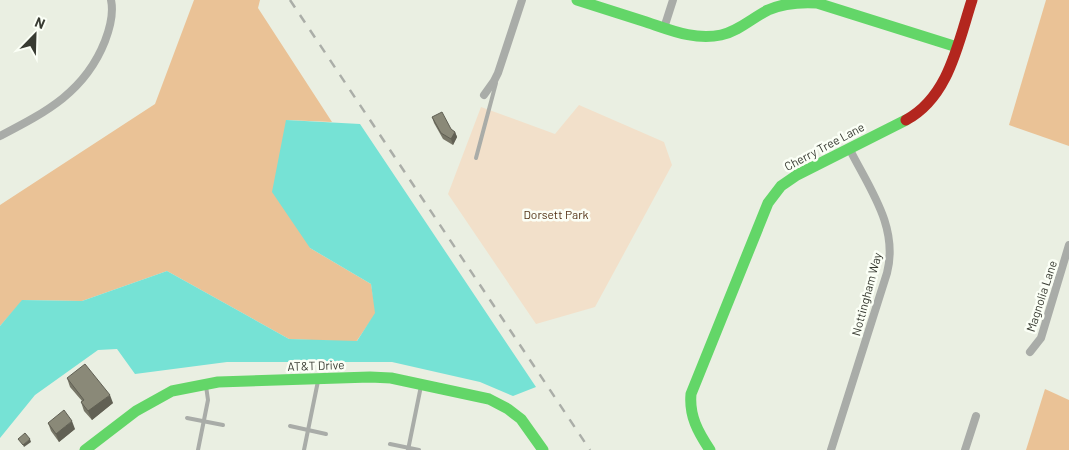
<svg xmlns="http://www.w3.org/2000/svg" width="1069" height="450" font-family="Barlow,sans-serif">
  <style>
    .green { fill: #f2e0ca }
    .forest { fill: #eac296 }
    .water { fill: #76e2d5 }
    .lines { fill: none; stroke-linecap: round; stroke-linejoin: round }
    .lane { stroke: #a9aca8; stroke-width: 4 }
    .street { stroke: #a9aca8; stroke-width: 8 }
    .fast { stroke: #63d668; stroke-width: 11 }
    .jam { stroke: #b3261e; stroke-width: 11 }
    .rail { stroke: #abaea8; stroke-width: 2.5; stroke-dasharray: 9 9; stroke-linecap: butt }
    .wall { fill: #777667 }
    .shaded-wall { fill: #616054 }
    .building { fill: #8a8978; stroke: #616054 }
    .labels { text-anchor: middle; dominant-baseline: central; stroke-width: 5; stroke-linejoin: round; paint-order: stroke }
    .street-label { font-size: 12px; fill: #383b32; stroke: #fbfff6 }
    .park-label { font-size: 12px; fill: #533316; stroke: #fbfff6 }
  </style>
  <rect width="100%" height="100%" fill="#eaefe2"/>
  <polygon class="green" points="579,105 664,142 672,165 595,307 536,324 448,194 481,107 555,134"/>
  <g class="forest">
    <polygon points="194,0 260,0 258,8 332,122 286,120 310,248 371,284 376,313 356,342 289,339 167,271 82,301 23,300 0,326 0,205 155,104"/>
    <polygon points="1046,0 1069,0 1069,146 1009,125"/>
    <polygon points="1045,389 1069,400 1069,450 1026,450"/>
  </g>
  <polygon class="water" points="286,120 360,124 536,387 513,396 480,382 392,362 227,362 135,374 117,349 98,350 35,395 0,438 0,326 22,300 82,301 167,271 289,339 357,341 375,313 371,284 310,248 272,192"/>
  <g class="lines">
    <g class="lane">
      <polyline points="476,158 496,83"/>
      <polyline points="187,418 223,425"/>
      <polyline points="290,426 326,434"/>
      <polyline points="390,444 419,450"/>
      <polyline points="198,450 208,400 206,386"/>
      <polyline points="304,450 318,381"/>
      <polyline points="408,450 421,386"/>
    </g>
    <g class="street">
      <polyline points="664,28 673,0"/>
      <polyline points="484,95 494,81 498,73 522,0"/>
      <path d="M0,136C46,112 85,92 105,41C110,28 114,14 111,0"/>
      <polyline points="1030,352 1041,338 1069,245"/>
      <path d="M831,450L887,273C899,227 869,188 849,148"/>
      <polyline points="965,450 976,416"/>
    </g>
    <g class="fast">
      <path d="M577,0C599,7 621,14 643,21C668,29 694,41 721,35C739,31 752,18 768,10C784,3 800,2 817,3L957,47"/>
      <polyline points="85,450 136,411 172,391 218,382 370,377 391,378 489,399 508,409 521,419 543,450"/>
      <path d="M710,450C698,432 689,416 691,394L768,203L781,186L797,175L906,120"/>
    </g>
    <path class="jam" d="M906,120C949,97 958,43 972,0"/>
    <polyline class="rail" points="290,0 590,450"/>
  </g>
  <g class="wall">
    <polygon points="432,117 455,132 457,137 453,145 443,139 434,123"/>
    <polygon points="67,378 113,403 92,420 84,411 81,402 82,401 70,387"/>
    <polygon points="48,423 75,429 59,442 51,431"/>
  </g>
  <g class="shaded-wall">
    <polygon points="455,132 457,137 453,145 451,139"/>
    <polygon points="110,395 113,403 92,420 88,411"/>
    <polygon points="72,421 75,429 59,442 56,434"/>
    <polygon points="30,439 31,442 24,447 23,445"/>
  </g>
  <g class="building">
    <polygon points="442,112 451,129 455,132 451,139 441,133 432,117"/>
    <polygon points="85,364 110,395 88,411 81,402 84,400 67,378"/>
    <polygon points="64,410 72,421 56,434 48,423"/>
    <polygon points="25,433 30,439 23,445 18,439"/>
  </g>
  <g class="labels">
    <g class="street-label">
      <text transform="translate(824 146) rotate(-28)">Cherry Tree Lane</text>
      <text transform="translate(866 294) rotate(-75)">Nottingham Way</text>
      <text transform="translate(1041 296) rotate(-72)">Magnolia Lane</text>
      <text transform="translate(316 365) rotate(-2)">AT&amp;T Drive</text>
    </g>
    <g class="park-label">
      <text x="556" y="214">Dorsett Park</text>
    </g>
  </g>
  <g transform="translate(35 35) rotate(23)" stroke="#fbfff6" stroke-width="4" paint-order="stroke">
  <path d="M0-4L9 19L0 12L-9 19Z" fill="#383b32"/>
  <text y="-8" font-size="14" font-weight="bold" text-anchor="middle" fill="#383b32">N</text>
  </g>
</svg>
